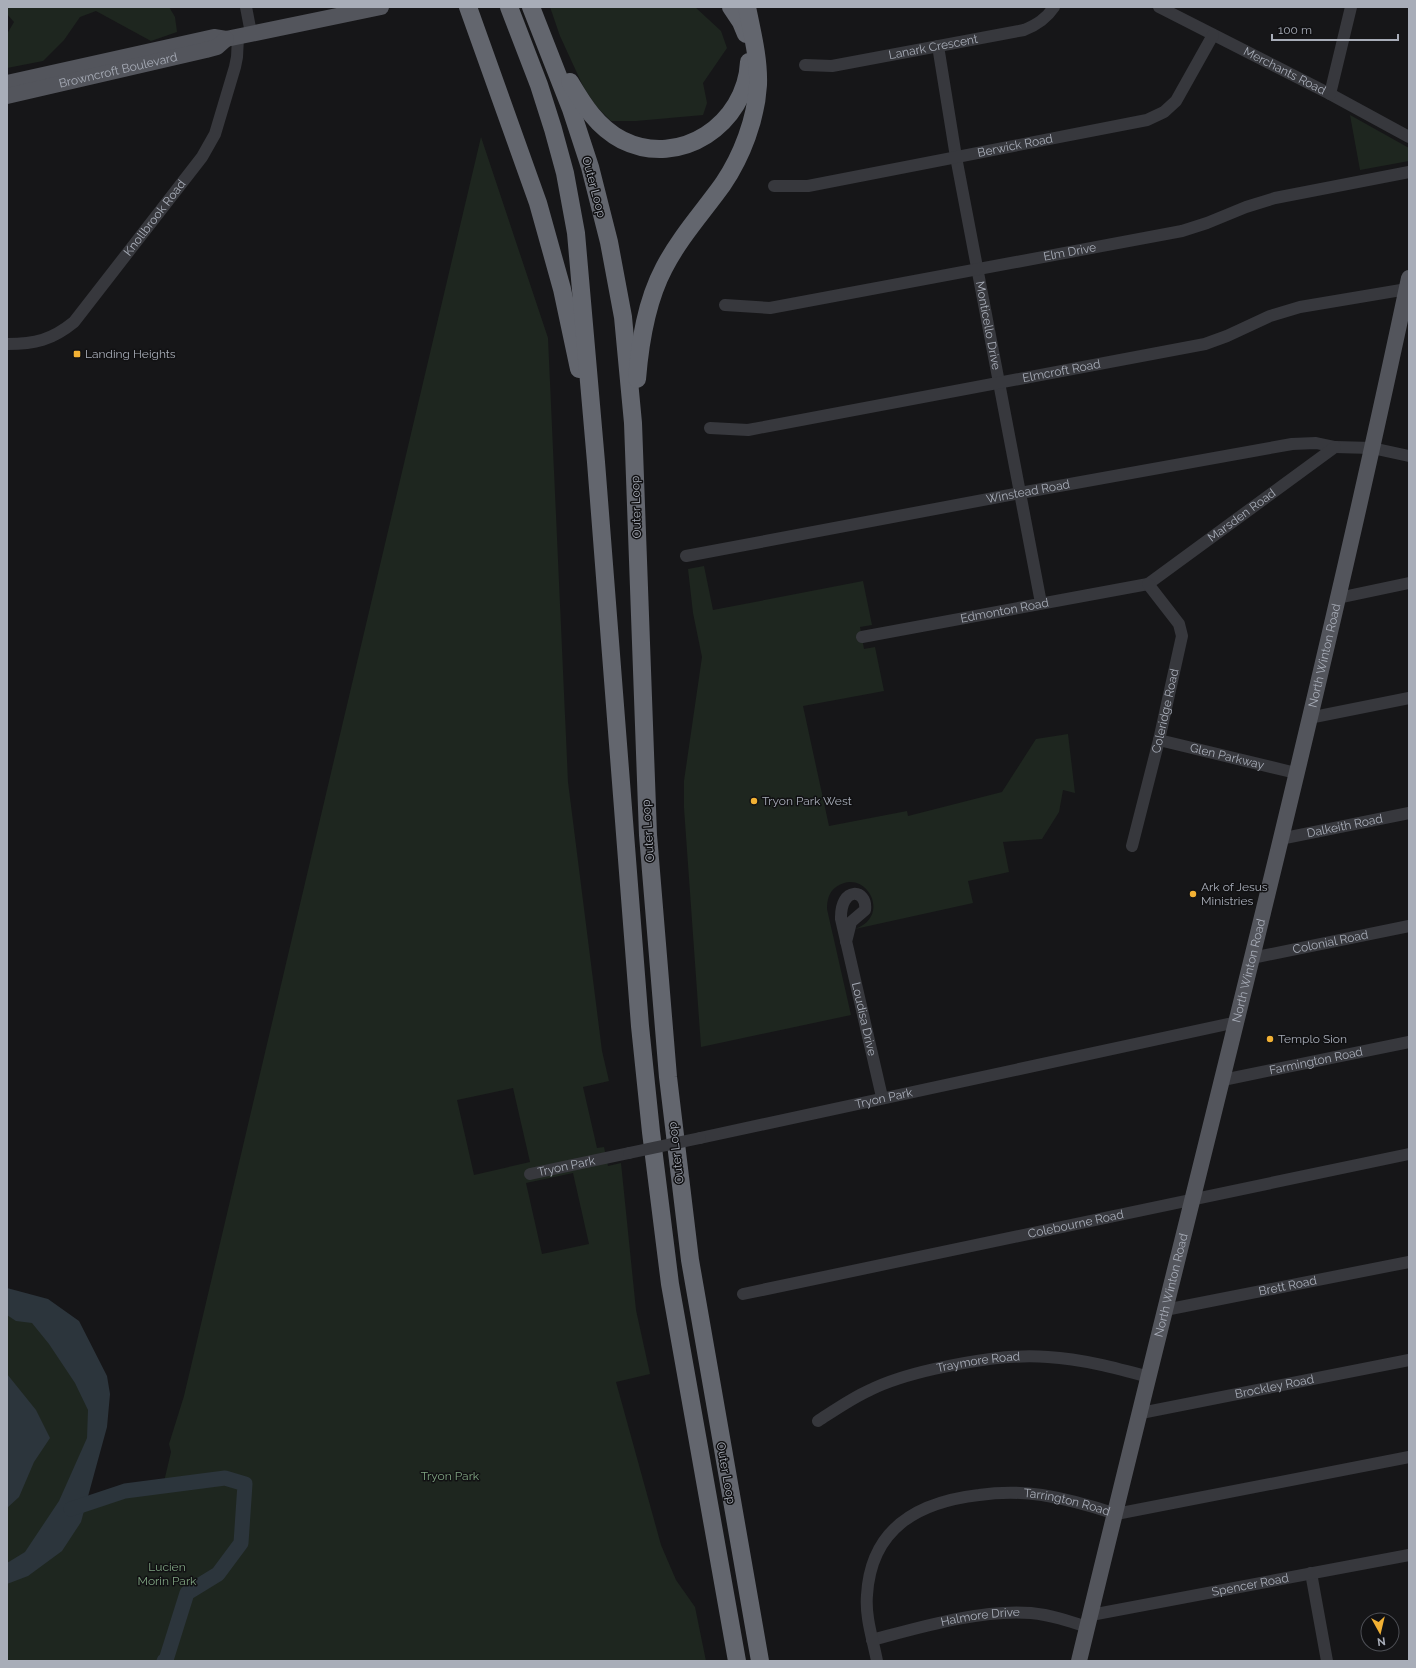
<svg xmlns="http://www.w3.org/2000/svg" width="1416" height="1668" font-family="Raleway,sans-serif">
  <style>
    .green { fill: #1e261f; fill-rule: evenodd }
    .water { fill: #2c353c }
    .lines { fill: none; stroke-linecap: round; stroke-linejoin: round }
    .river { stroke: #2c353c; stroke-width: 15 }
    .minor { stroke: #37383d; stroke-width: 12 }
    .major { stroke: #53555c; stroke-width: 16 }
    .highway { stroke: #63666e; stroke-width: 18 }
    .minor-bridge { stroke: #37383d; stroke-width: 12 }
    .poi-dot { fill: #f2b134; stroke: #111113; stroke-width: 1.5 }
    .labels { text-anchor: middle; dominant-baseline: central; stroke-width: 3; stroke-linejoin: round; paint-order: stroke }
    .street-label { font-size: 12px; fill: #a8adb8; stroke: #111113 }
    .poi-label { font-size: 12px; fill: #a8adb8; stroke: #111113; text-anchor: start }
    .park-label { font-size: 12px; fill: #7fa381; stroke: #111113 }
  </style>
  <rect width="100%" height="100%" fill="#161618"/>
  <g class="green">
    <polygon points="7,7 169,7 175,17 177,32 151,41 96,11 80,17 64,40 43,61 7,68 7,34 14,22 7,14"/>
    <polygon points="550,7 695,7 721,31 727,48 703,83 707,103 703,115 636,121 611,121 596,106 583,86 560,36"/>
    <polygon points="1350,115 1409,148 1409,161 1360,170"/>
    <path d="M481,137L548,338L568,782L602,1051L609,1081L583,1087L597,1148L604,1147L608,1166L621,1163L636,1310L650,1374L616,1382L661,1545L676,1580L695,1607L706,1661H7V1303L27,1309L90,1386L85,1507L86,1504L125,1491L163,1486L171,1452L169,1444L184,1396ZM513,1088L530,1162L474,1175L457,1100ZM573,1173L589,1244L542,1254L526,1183Z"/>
    <path d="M704,566L713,610L863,581L872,625L860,627L864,649L875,647L884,691L803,706L829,826L907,811L908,816L1002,792L1036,739L1068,734L1075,793L1063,790L1059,812L1042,839L1003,842L1009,872L968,881L973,903L855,929C893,916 865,866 836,887C829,892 827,900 827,909L851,1015L701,1047L684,808V781L702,657L693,613L688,569Z"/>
  </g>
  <g class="water">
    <polygon points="7,1288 48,1299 79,1321 107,1376 110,1394 107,1427 81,1522 62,1551 28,1576 7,1584 7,1563 25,1552 59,1501 87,1438 88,1410 75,1383 49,1344 32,1323 16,1321 7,1315"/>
    <polygon points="7,1374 36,1410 50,1438 34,1462 19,1497 7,1508"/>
  </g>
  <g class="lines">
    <polyline class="river" points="71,1509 125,1491 225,1478 245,1484 241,1543 218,1574 187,1593 166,1660 164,1661"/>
    <g class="minor">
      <polyline points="246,7 251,33"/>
      <path id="s1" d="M1159,7L1330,94L1409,137"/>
      <path id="s2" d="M938,46L956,157L1041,603"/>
      <path id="s3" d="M805,65L832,66L1024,30C1037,25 1046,19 1054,7"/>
      <polyline points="1330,94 1351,7"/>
      <path id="s4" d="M774,186H808L1147,120L1164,112L1176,101L1213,35"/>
      <path id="s5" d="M725,305L770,308L1182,231L1207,223L1246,207L1275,198L1409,172"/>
      <path id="s6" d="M7,344C35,344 52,340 74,322L202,157L215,134L235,67L237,57L238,37"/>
      <path id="s7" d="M710,428L748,430L1205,344L1227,336L1270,316L1300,307L1407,289"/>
      <path id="s8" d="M686,556L1020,493L1292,444L1316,443L1335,447L1372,448L1409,456"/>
      <polyline points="1338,598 1409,583"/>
      <path id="s9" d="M862,637L1148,584L1335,447"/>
      <polyline points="1309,718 1409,698"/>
      <path id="s10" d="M1159,740L1296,773"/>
      <path id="s11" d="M1280,839L1409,813"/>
      <path id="s12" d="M1132,846L1159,740L1182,636L1179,624L1148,584"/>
      <path id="s13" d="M846,942L851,922L865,910C868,889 840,885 841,919L882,1097"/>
      <path id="s14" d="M1252,958L1409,926"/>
      <path id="s15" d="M1223,1080L1409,1042"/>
      <path id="s16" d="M700,1138L1237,1022"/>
      <path id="s17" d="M530,1174L629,1153"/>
      <path id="s18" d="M743,1294L1409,1154"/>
      <path id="s19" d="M1165,1310L1409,1262"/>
      <path id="s20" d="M1141,1413L1409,1360"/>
      <path id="s21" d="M818,1421C835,1410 852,1398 870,1390C890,1380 912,1374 934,1369C971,1361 1010,1354 1048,1357C1082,1359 1116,1368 1149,1377"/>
      <polyline points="1311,1573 1327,1661"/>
      <path id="s22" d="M1091,1615L1409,1555"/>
      <path id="s23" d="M872,1640C921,1627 981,1609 1031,1613C1051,1615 1069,1621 1087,1627"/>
      <path id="s24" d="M877,1661C873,1640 865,1617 867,1595C871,1528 918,1502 979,1495C1000,1492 1021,1492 1042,1495C1067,1499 1092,1506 1116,1514L1409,1457"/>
    </g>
    <g class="major">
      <polyline points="7,83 214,37 226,39 381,7"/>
      <path id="s25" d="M7,96L206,50L217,47L226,39"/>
      <path id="s26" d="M1079,1661C1190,1200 1311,742 1409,278"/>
    </g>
    <g class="highway">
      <polyline points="468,7 538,203 562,289 579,369"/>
      <polyline points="509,7 539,85 553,129 565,173 576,233 596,462 640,1026 651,1132 670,1284 737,1661"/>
      <polyline points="531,7 571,109 590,167 609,242 623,317 633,423 648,835 668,1077 690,1260 760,1661"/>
      <polyline points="731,7 741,22 746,34"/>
      <path d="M570,82C583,104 597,127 622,140C680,169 746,124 749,62"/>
      <path d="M637,379C640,342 646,302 664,268C680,237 703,212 723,184C742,156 756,119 758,85C759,59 752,32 747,7"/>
    </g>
    <polyline class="minor-bridge" points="629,1153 700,1138"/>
  </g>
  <g class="poi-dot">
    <rect x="73" y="350" width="8" height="8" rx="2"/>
    <circle cx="754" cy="801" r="4"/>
    <circle cx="1193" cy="894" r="4"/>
    <circle cx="1270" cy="1039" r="4"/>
  </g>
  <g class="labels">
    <g class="street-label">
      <text stroke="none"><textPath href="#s3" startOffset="130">Lanark Crescent</textPath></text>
      <text stroke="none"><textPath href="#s25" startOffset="114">Browncroft Boulevard</textPath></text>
      <text stroke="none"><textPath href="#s1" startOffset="141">Merchants Road</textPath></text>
      <text stroke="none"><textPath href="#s4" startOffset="245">Berwick Road</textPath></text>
      <text transform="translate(594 187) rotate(75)">Outer Loop</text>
      <text stroke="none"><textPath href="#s6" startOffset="204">Knollbrook Road</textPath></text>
      <text stroke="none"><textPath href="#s5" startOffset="350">Elm Drive</textPath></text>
      <text stroke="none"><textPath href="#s2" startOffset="284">Monticello Drive</textPath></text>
      <text stroke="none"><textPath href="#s7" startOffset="357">Elmcroft Road</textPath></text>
      <text stroke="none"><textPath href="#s8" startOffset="348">Winstead Road</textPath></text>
      <text transform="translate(636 507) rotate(-92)">Outer Loop</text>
      <text stroke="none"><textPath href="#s9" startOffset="407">Marsden Road</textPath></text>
      <text stroke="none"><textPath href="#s9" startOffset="145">Edmonton Road</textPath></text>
      <text stroke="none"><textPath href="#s26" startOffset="1035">North Winton Road</textPath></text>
      <text stroke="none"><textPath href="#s12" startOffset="139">Coleridge Road</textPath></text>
      <text stroke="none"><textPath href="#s10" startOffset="70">Glen Parkway</textPath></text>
      <text stroke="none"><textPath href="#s11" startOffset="66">Dalkeith Road</textPath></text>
      <text transform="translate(648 831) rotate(-94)">Outer Loop</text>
      <text stroke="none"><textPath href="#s14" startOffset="80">Colonial Road</textPath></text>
      <text stroke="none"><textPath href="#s26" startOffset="711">North Winton Road</textPath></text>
      <text stroke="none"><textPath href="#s13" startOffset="195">Loudisa Drive</textPath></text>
      <text stroke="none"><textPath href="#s15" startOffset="95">Farmington Road</textPath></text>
      <text stroke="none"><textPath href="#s16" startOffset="188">Tryon Park</textPath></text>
      <text transform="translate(676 1153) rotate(-97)">Outer Loop</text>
      <text stroke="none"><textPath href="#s17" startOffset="37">Tryon Park</textPath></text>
      <text stroke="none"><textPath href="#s18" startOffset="340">Colebourne Road</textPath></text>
      <text stroke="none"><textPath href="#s26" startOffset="387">North Winton Road</textPath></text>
      <text stroke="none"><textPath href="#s19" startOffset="125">Brett Road</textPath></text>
      <text stroke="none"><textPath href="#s21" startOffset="173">Traymore Road</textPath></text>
      <text stroke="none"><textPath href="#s20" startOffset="136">Brockley Road</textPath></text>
      <text transform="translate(726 1473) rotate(80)">Outer Loop</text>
      <text stroke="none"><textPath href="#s24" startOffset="322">Tarrington Road</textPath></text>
      <text stroke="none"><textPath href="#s22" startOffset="162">Spencer Road</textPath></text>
      <text stroke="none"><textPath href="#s23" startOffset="111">Halmore Drive</textPath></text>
    </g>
    <g class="poi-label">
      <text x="85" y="354">Landing Heights</text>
      <text x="762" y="801">Tryon Park West</text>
      <text x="1201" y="887">Ark of Jesus<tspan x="1201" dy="14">Ministries</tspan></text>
      <text x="1278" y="1039">Templo Sion</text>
    </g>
    <g class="park-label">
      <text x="450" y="1476">Tryon Park</text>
      <text x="167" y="1567">Lucien<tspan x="167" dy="14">Morin Park</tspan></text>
    </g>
  </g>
  <rect width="1416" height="1668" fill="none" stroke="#a8adb8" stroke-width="16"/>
  <g transform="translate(1380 1632) rotate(172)"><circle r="19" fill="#111113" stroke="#4d4f55"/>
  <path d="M0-3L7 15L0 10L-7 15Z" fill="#f2b134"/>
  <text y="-6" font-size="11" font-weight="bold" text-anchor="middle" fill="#a8adb8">N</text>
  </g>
  <path d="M1272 34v6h126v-6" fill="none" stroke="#a8adb8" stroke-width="2"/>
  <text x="1278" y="34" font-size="12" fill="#a8adb8" stroke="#111113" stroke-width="3" paint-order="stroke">100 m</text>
</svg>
